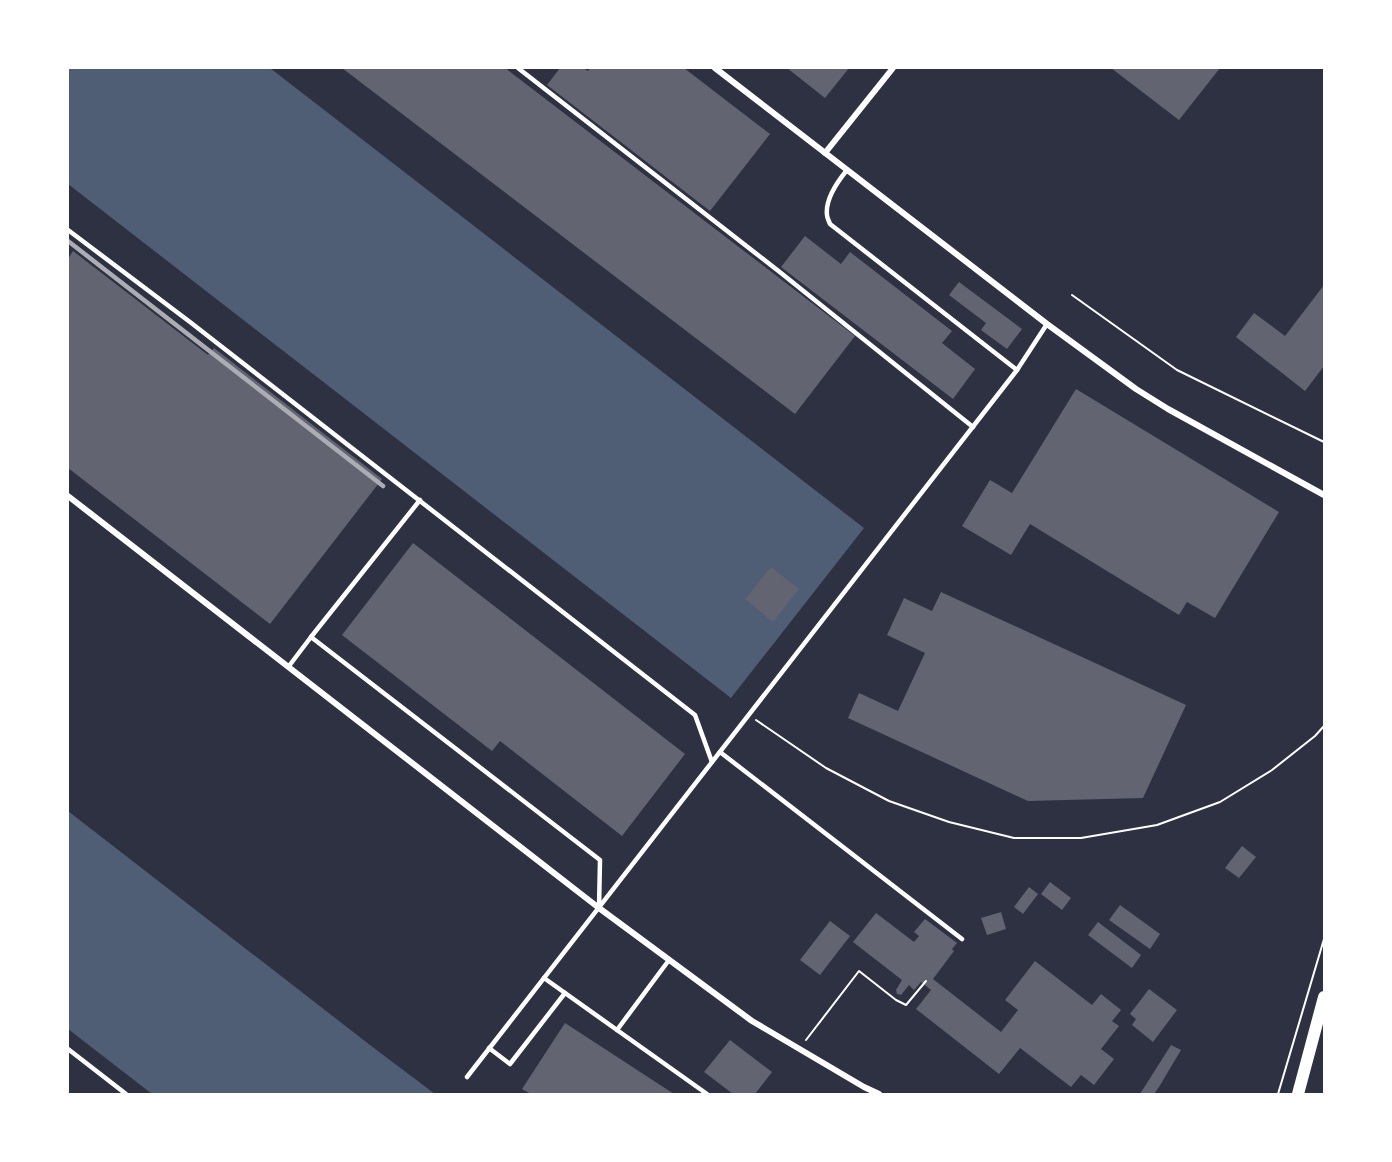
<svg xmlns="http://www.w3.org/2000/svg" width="1392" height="1162" font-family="'Varela Round',sans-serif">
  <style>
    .water { fill: #4f5d75 }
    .building { fill: #626471 }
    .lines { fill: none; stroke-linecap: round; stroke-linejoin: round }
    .path { stroke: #fff; stroke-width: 2 }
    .service { stroke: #fff; stroke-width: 4.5 }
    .minor { stroke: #fff; stroke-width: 6 }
    .secondary { stroke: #fff; stroke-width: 12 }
    .rail { stroke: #abadb3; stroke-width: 4.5 }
  </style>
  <rect width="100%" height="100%" fill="#2d3142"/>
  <g class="water">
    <polygon points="68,68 270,68 864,528 731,698 68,184"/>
    <polygon points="68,811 370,1045 435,1094 152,1094 68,1029"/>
  </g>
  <g class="building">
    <polygon points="342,68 505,68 855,336 795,414"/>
    <polygon points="560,68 583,68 588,71 590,68 684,68 770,134 710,211 547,85"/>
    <polygon points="787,68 849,68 825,98"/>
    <polygon points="1111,68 1220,68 1179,120"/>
    <polygon points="805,236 841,264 850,252 952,331 942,343 975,369 953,399 781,267"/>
    <polygon points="73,251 208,355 214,348 382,479 270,624 68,468 68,259"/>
    <polygon points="959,282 1022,329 1007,349 981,330 986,323 949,295"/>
    <polygon points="1324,285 1324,366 1305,391 1236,337 1254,313 1285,336"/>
    <polygon points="1076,389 1279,512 1215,618 1187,602 1179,615 1030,524 1011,555 962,526 990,480 1012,493"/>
    <polygon points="413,543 685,754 622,836 500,741 492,751 342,635"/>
    <polygon points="771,567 799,589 773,622 745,599"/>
    <polygon points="941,592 1186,705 1143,798 1028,801 848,718 859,693 898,711 925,653 887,635 904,598 932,611"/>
    <polygon points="1242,846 1256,857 1239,878 1225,868"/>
    <polygon points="1050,882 1071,898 1062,910 1041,894"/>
    <polygon points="1029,887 1038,894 1023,914 1014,907"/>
    <polygon points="1120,905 1160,934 1150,949 1109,920"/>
    <polygon points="1001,912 1006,929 987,935 981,918"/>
    <polygon points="876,913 914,942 919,936 914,932 925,919 957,943 952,949 954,951 933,979 1001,1032 1018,1010 1005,1000 1035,961 1092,1005 1101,994 1121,1010 1112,1021 1119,1026 1101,1049 1114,1059 1094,1085 1081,1075 1071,1087 1020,1048 999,1074 916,1009 931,990 921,982 914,990 909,985 901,995 897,994 896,990 902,980 853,942"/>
    <polygon points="830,921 850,936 820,975 800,960"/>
    <polygon points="1098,922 1141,955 1132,968 1088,935"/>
    <polygon points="1149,989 1177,1010 1153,1042 1132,1025 1136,1019 1130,1014"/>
    <polygon points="565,1023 674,1094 531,1094 522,1089"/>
    <polygon points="730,1040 772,1072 755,1094 733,1094 704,1072"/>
    <polygon points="1171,1045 1181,1050 1159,1087 1154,1094 1140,1094"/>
  </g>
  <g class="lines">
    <g class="path">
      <polyline points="1072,295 1177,370 1324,442"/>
      <polyline points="756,720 826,768 889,801 949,822 1014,838 1081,838 1157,825 1220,802 1272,770 1315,736 1324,726"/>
      <polyline points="806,1040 859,971 896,1000 906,1005 926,981"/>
      <polyline points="1278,1094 1324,939"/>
    </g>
    <g class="service">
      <polyline points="518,68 781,273 973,427"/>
      <path d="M847,170C838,181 825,199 827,215C827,218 829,221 830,224L1017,370"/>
      <polyline points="68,230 190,322 695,715 712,762"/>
      <polyline points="311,637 420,500"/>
      <polyline points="289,666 311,637 600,860 599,908"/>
      <polyline points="720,752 962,939"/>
      <polyline points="669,960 617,1030 707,1094"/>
      <polyline points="544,978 617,1030"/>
      <polyline points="489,1048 510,1064 565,993"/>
      <polyline points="68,1049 126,1094"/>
      <polyline points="467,1077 1017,370 1047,324"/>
    </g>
    <g class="minor">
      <polyline points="715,68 1047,324 1136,389 1168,409 1324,495"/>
      <polyline points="825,153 893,68"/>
      <polyline points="68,496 599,908 752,1021 864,1087 879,1094"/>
    </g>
    <polyline class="secondary" points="1298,1094 1324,997"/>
    <polyline class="rail" points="68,241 383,486"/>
  </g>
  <rect width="1392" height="1162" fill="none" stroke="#ffffff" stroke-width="138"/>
</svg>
